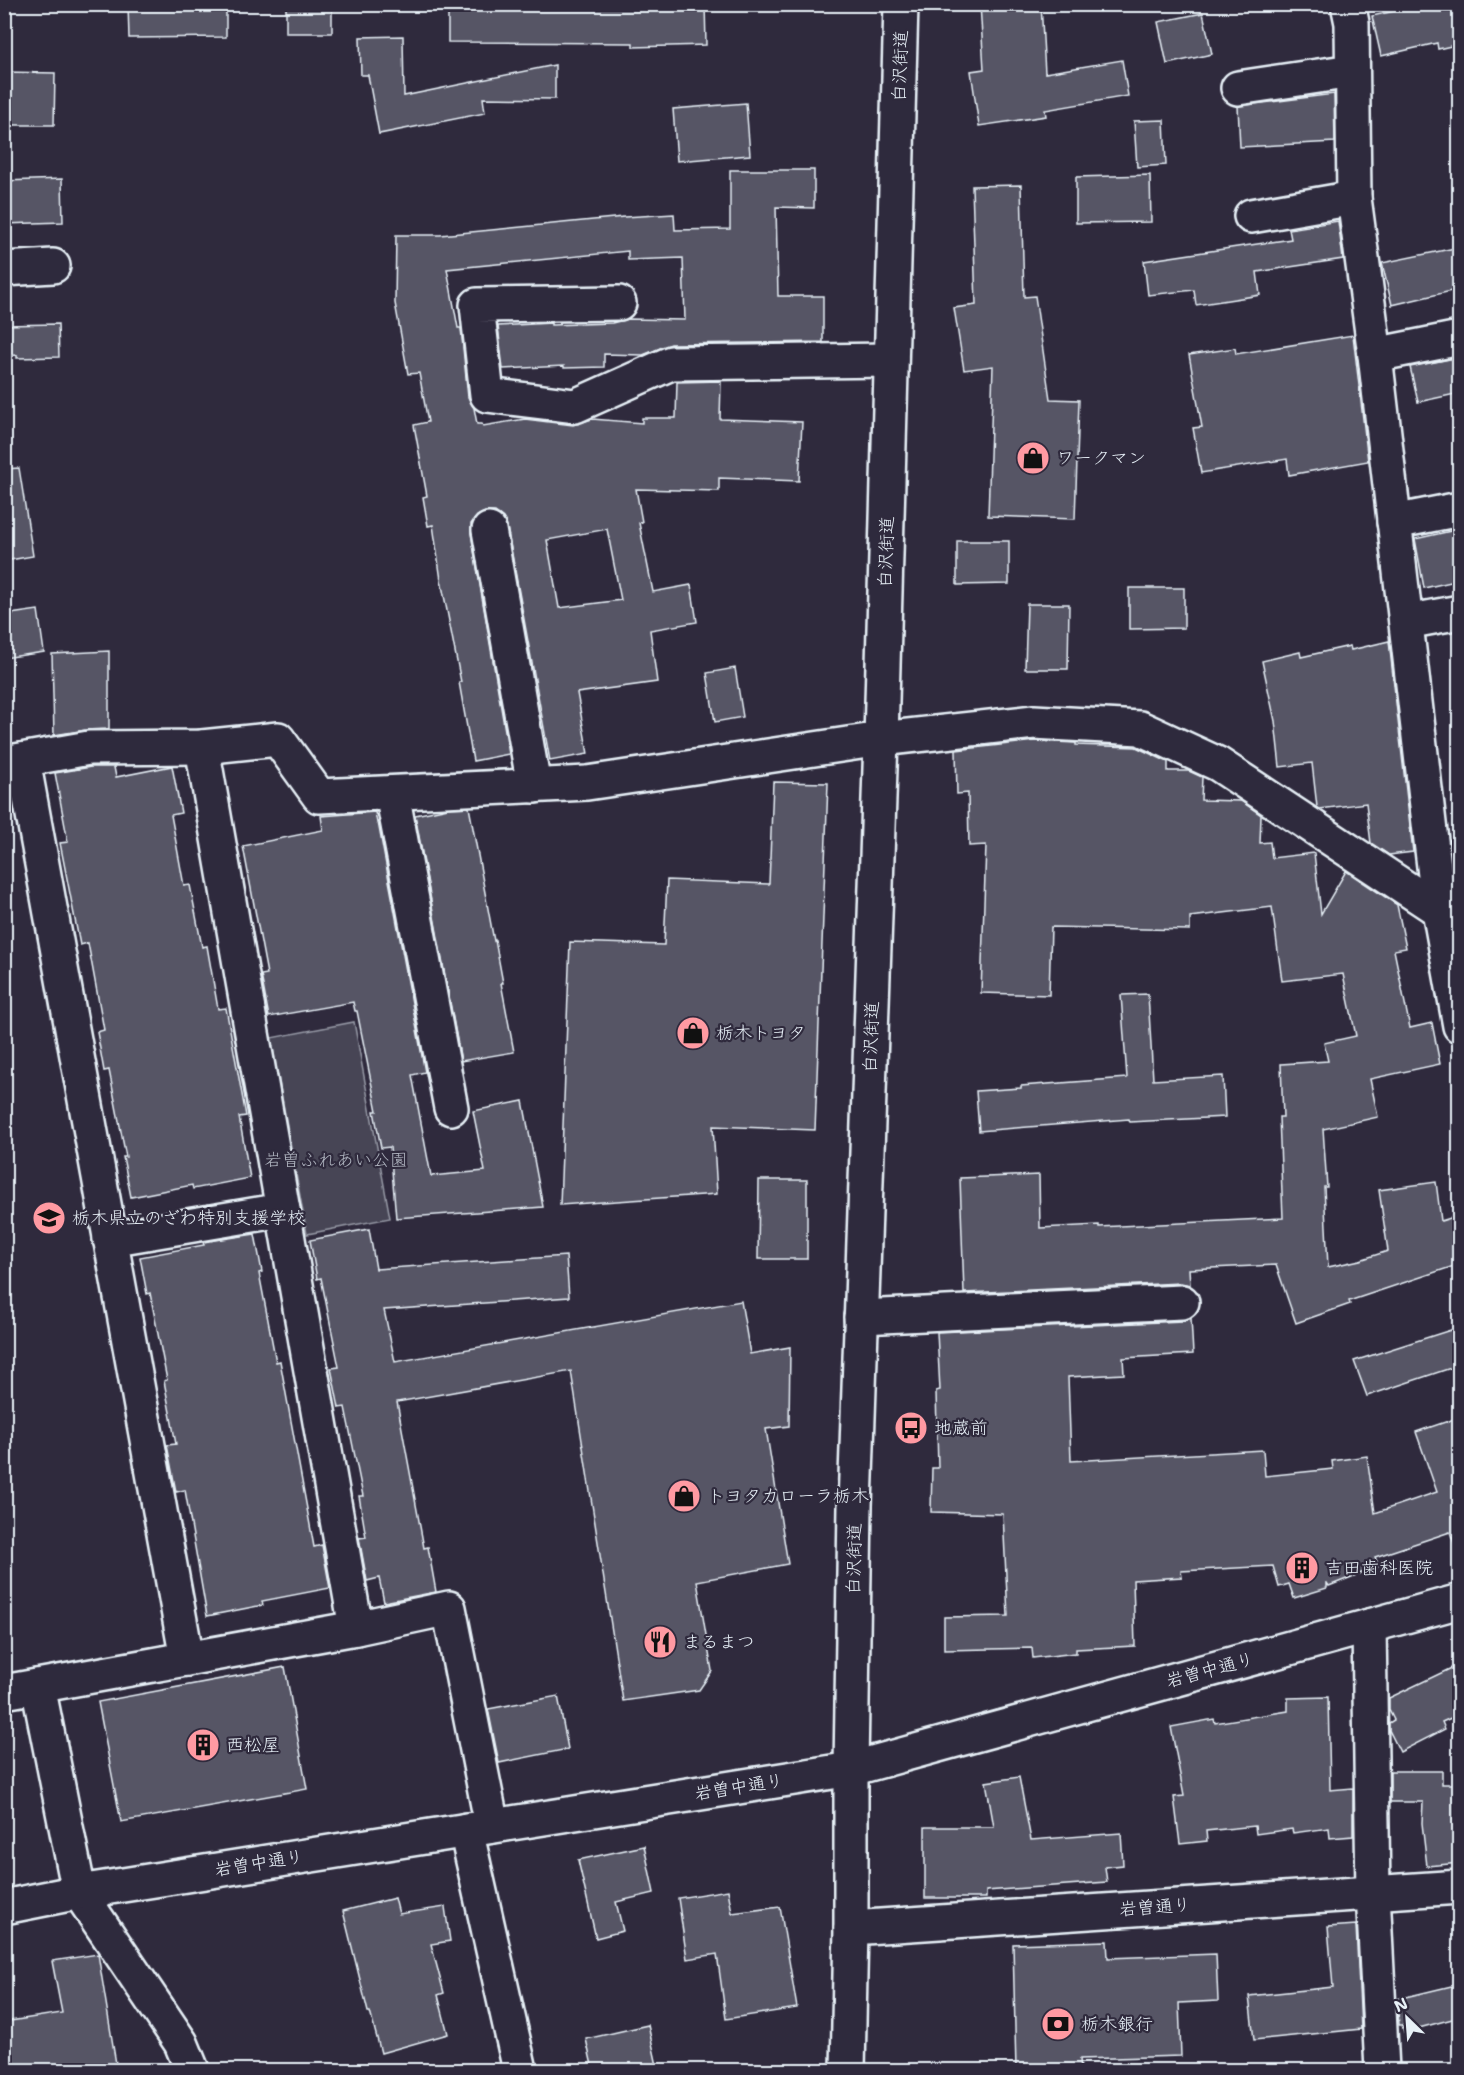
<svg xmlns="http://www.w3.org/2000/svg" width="1464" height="2075" font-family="'Shantell Sans','Klee One',sans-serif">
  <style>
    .green { fill: #464455; stroke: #979aa6; stroke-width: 1.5 }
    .building { fill: #575565; stroke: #e8f1f8; stroke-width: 1.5; fill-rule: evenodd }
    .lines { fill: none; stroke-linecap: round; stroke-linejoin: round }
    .minor-casing { stroke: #e8f1f8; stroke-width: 38 }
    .tertiary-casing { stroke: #e8f1f8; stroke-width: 38 }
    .secondary-casing { stroke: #e8f1f8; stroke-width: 38 }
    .minor { stroke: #2f2a3d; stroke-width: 33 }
    .tertiary { stroke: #2f2a3d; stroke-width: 33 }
    .secondary { stroke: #2f2a3d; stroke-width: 33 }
    .labels { text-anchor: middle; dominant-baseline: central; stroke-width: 4.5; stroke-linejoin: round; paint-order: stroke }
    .street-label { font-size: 18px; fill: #e8f1f8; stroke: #2f2a3d }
    .poi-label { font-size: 18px; fill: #e8f1f8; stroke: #2f2a3d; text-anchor: start }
    .park-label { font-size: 18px; fill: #afb4bf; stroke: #2f2a3d }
  </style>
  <rect width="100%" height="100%" fill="#2f2a3d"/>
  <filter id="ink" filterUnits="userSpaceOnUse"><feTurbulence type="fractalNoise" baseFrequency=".0167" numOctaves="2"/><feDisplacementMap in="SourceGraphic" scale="12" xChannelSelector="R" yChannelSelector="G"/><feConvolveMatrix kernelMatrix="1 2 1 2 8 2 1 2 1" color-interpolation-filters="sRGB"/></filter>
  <g filter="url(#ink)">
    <polygon class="green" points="354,1022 390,1218 307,1234 271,1038"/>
    <g class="building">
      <polygon points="128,4 226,4 226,37 129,38"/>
      <rect x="286" y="4" width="46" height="29"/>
      <polygon points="448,4 705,4 706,45 633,47 633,43 448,42"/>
      <polygon points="980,4 1041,4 1045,73 1122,60 1128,96 1045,110 1046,116 979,126 971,71 984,69"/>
      <polygon points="1426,4 1460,4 1460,44 1438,49 1437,43 1381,56 1372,16"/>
      <polygon points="1203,13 1212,54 1167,64 1158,22"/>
      <polygon points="403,36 404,96 555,65 555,99 483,98 485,113 379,134 368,75 361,75 360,37"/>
      <polygon points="4,72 55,73 54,125 4,125"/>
      <polygon points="1334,94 1335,142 1240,147 1238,106"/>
      <polygon points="746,103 750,155 677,161 673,109"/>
      <polygon points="1164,120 1166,165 1137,167 1134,121"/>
      <path d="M730,170H814V208L776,207L778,296H823V342L671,344L643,355L604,354V367L564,368V366L503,369L498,326L551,323V325L612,323L628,319L685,320L683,258L628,260V251L447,269L458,328H461L468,397L474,408L477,424H482L483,426L525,419L573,425L592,419L642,423V418H676L677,382L721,381L720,419L802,422L799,481L719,478V491L636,489L642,522L639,523L653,592L691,585L697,622L650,630L657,682L577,693L588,754L550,761L507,527L503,518L495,512H485L477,516L471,524V533L509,754L473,761L459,682H461L441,580L433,525L428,526L423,497L427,496L414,425L428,422L419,373L408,374L395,303L396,235H440L624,217L674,214L675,230L730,229ZM607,529L621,600L559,608L547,540Z"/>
      <polygon points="1150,175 1151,222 1076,223 1076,177"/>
      <polygon points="62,179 63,222 4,224 4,181"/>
      <polygon points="1021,185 1024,297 1035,296 1050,399 1079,400 1075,519 988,516 993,366 964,370 954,308 976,305 972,186"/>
      <polygon points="1338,221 1343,259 1257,272 1260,295 1196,305 1194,290 1148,295 1144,261 1291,239 1289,229"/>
      <polygon points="1460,247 1460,289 1392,305 1382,263"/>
      <polygon points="58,324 59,357 17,358 17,355 4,356 4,325"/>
      <polygon points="1353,335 1368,461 1289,475 1287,459 1201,473 1193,428 1202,427 1189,355 1235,348 1236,354"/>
      <polygon points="1460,357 1460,393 1418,402 1410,367"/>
      <polygon points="19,468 33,556 4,561 4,469"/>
      <polygon points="1460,529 1460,580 1424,588 1415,539"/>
      <polygon points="957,541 1009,541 1009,584 957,585"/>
      <polygon points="1129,588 1184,588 1184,628 1129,629"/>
      <polygon points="1027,604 1069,604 1068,669 1025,669"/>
      <polygon points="38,610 44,652 4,658 4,615"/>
      <polygon points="1389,641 1413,852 1389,855 1371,843 1366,803 1320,809 1317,807 1312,763 1280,767 1275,721 1262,661 1300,652 1301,657 1350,646 1351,650"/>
      <polygon points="109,651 109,729 86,730 54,735 52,654"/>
      <polygon points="735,668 743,717 715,722 707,673"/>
      <polygon points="1035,741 1076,743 1076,745 1136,747 1168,762 1168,771 1189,771 1202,777 1201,800 1241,801 1261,815 1260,843 1270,842 1272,858 1314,853 1321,914 1346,871 1397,905 1406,948 1394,950 1410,1028 1432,1023 1440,1064 1370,1079 1378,1117 1323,1129 1327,1187 1324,1187 1328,1267 1360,1260 1388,1251 1379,1190 1436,1182 1441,1221 1460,1215 1460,1264 1349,1301 1350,1304 1296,1323 1276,1265 1189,1269 1190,1285 1181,1283 964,1293 960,1178 1039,1175 1040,1228 1099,1225 1099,1227 1283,1218 1279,1117 1283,1117 1281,1064 1328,1061 1324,1043 1356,1036 1343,974 1282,981 1272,907 1190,917 1190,930 1051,927 1049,995 981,993 986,845 969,846 968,793 957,794 956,750"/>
      <polygon points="172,766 181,813 171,815 184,886 190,885 202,947 207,946 218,1009 226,1008 246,1116 239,1117 250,1178 193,1189 192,1185 131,1197 123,1157 126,1157 109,1070 104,1071 97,1032 104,1030 88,943 80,945 60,843 68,842 55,773 91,767 114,767 116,777"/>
      <polygon points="773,782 828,783 815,1130 713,1126 717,1194 560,1205 570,942 664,945 667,880 769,884"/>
      <polygon points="469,807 494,941 495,940 503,983 501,983 514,1052 461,1061 415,815 448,808"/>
      <polygon points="375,812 377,823 378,822 425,1072 412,1075 431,1176 485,1171 473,1111 523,1101 543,1207 396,1218 390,1147 381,1148 374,1111 377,1111 357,1011 355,1011 353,1002 269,1017 261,975 267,974 243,846 323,830 321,816"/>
      <polygon points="1148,994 1153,1080 1223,1076 1225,1117 1130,1122 1129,1119 979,1131 976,1091 1021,1088 1021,1086 1127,1078 1121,995"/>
      <polygon points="759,1180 807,1180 807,1259 758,1259"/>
      <polygon points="369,1229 376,1269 566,1256 569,1297 384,1310 395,1362 741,1301 750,1354 790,1347 789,1426 766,1429 788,1564 697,1581 712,1671 699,1690 623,1701 571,1371 397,1402 424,1548 428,1547 436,1592 384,1602 379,1578 367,1581 359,1538 366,1537 359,1496 363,1496 345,1407 339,1408 331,1368 339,1367 321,1278 317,1279 310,1240"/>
      <polygon points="255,1234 262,1272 259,1273 276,1362 280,1361 314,1547 322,1545 330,1588 262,1601 263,1605 207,1616 185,1490 176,1492 167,1445 176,1444 164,1381 167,1380 150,1293 147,1294 140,1257 204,1245 203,1242"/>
      <polygon points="1191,1318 1193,1354 1123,1358 1124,1374 1068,1377 1071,1461 1263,1450 1265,1476 1333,1469 1332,1461 1367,1456 1375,1513 1437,1492 1416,1432 1460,1417 1460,1546 1455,1546 1450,1532 1375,1557 1379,1566 1329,1586 1327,1583 1327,1588 1294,1598 1289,1584 1279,1587 1273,1566 1181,1571 1182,1577 1133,1580 1135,1646 1076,1649 1076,1653 1033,1658 1032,1648 944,1650 944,1617 1008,1616 1003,1514 931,1512 932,1468 938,1468 936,1391 940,1390 937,1332 1183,1321"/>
      <polygon points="1460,1327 1460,1365 1367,1396 1354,1361"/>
      <polygon points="1460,1664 1460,1714 1442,1722 1445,1729 1400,1752 1389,1730 1389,1723 1394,1720 1389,1710 1389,1698"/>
      <polygon points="285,1667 307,1789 121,1822 98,1702"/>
      <polygon points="558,1696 568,1749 499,1763 488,1709"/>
      <polygon points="1328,1697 1330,1790 1353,1788 1353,1836 1330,1838 1329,1828 1293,1833 1292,1829 1256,1834 1255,1826 1206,1831 1207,1841 1180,1844 1174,1797 1184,1796 1171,1727 1214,1719 1215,1723 1288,1711 1288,1698"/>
      <polygon points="1390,1771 1442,1771 1442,1784 1460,1784 1460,1863 1427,1866 1422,1823 1423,1802 1390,1802"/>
      <polygon points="1019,1777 1031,1840 1121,1833 1123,1865 1105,1867 1107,1882 986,1891 986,1898 925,1898 925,1827 994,1827 986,1782"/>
      <polygon points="644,1846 654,1893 616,1902 623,1931 596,1938 578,1860"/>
      <polygon points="728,1890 732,1913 780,1907 797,2008 726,2019 717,1954 687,1959 678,1898"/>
      <polygon points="395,1898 399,1914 445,1907 450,1941 431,1944 444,1993 438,1995 448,2034 381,2053 370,2012 368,2012 343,1911"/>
      <polygon points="1356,1925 1361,2029 1254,2040 1249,1996 1333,1987 1328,1927"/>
      <polygon points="1107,1941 1108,1958 1216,1954 1218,2001 1179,2003 1181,2056 1080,2059 1081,2070 1016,2070 1013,1944"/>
      <polygon points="98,1954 117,2070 4,2070 4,2022 62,2013 52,1961"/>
      <polygon points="1460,1984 1460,2017 1404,2032 1402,2025 1399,2025 1397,1999"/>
      <polygon points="648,2025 658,2070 593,2070 586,2039"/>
    </g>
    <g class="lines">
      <defs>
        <g id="minor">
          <polyline points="1348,4 1352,23 1354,198 1375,355 1439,910 1460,1026"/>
          <polyline points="1238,88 1352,71"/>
          <polyline points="1251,216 1354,198"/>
          <polyline points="4,269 53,266"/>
          <polyline points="619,303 477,305 487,395 575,406 671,363 891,360"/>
          <polyline points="1375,355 1460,338"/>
          <polyline points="1394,522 1460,509"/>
          <polyline points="489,530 534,786"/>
          <polyline points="1406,622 1460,612"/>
          <polyline points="202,747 356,1628 449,1608 492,1826"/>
          <polyline points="23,760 187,1659"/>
          <polyline points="4,763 89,748 202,747 278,739 319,796 587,783 881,739 1034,722 1140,728 1218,764 1439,910"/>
          <polyline points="392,793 451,1108"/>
          <polyline points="861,1317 1182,1302"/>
          <polyline points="1369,1626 1373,1892 1382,2070"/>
          <polyline points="466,1830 520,2070"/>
          <polyline points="79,1892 181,2043 192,2070"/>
          <polyline points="851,1928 1460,1887"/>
        </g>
        <g id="tertiary">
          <polyline points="110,1239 283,1210"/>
          <polyline points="38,1686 79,1892"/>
          <polyline points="4,1692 356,1628"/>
          <polyline points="4,1907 79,1892 851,1769 1460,1601"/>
        </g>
        <polyline id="secondary" points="848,2070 851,1928 851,1769 855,1506 881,739 901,4"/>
      </defs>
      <use href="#minor" class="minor-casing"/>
      <use href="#tertiary" class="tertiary-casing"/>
      <use href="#secondary" class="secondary-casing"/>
      <use href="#minor" class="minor"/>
      <use href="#tertiary" class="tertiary"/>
      <use href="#secondary" class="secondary"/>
    </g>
  </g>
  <defs>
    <symbol id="shop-disc" viewBox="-11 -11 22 22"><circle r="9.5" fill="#ff9aa2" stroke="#2f2a3d"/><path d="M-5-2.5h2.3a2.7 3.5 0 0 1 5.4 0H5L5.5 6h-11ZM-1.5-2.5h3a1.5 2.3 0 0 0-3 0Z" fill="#111"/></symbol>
    <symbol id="school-disc" viewBox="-11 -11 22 22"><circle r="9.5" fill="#ff9aa2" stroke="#2f2a3d"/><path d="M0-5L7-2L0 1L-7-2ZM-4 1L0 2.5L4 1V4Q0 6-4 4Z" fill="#111"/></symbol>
    <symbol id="bus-disc" viewBox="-11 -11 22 22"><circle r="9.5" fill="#ff9aa2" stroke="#2f2a3d"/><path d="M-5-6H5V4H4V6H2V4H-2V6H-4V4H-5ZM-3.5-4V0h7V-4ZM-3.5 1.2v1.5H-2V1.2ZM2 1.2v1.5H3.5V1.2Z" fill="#111"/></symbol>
    <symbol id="building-disc" viewBox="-11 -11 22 22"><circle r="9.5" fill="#ff9aa2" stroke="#2f2a3d"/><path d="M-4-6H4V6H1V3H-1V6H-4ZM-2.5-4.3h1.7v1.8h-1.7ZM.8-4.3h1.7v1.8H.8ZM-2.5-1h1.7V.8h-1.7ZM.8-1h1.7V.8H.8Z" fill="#111"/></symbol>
    <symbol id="restaurant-disc" viewBox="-11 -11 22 22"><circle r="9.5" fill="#ff9aa2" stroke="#2f2a3d"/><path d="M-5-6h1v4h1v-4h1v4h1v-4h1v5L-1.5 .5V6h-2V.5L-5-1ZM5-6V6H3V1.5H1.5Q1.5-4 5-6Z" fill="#111"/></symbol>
    <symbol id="bank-disc" viewBox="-11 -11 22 22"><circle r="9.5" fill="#ff9aa2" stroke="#2f2a3d"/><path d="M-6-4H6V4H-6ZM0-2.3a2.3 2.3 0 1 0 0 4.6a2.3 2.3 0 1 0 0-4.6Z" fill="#111"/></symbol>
  </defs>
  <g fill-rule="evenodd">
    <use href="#shop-disc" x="1014" y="439" width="38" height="38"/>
    <use href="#shop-disc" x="674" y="1014" width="38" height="38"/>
    <use href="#school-disc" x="30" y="1199" width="38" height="38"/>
    <use href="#bus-disc" x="892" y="1409" width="38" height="38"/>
    <use href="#shop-disc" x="665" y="1477" width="38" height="38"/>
    <use href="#building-disc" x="1283" y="1549" width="38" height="38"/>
    <use href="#restaurant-disc" x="641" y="1623" width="38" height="38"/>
    <use href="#building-disc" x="184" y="1726" width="38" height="38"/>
    <use href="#bank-disc" x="1039" y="2005" width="38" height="38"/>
  </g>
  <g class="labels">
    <g class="street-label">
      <text transform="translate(900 66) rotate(-88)">白沢街道</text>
      <text transform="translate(886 552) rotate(-88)">白沢街道</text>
      <text transform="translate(871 1037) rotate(-88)">白沢街道</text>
      <text transform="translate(854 1559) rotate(-89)">白沢街道</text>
      <text transform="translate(1210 1670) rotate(-15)">岩曽中通り</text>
      <text transform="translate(739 1787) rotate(-9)">岩曽中通り</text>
      <text transform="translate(259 1863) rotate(-9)">岩曽中通り</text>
      <text transform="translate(1155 1907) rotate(-4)">岩曽通り</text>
    </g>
    <g class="poi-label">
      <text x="1056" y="458">ワークマン</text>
      <text x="716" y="1033">栃木トヨタ</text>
      <text x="72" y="1218">栃木県立のざわ特別支援学校</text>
      <text x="934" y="1428">地蔵前</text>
      <text x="707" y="1496">トヨタカローラ栃木</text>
      <text x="1325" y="1568">吉田歯科医院</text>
      <text x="683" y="1642">まるまつ</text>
      <text x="226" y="1745">西松屋</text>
      <text x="1081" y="2024">栃木銀行</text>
    </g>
    <g class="park-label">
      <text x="336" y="1160">岩曽ふれあい公園</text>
    </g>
  </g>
  <rect width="1464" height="2075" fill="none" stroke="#2f2a3d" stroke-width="24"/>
  <rect x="12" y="12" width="1440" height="2051" fill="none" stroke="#e8f1f8" stroke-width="2" filter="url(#ink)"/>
  <g transform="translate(1407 2018) rotate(335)" stroke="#2f2a3d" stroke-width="4.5" paint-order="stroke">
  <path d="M0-4.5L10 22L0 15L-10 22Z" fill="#e8f1f8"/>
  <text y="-9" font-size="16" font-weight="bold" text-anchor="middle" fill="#e8f1f8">N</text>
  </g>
</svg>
